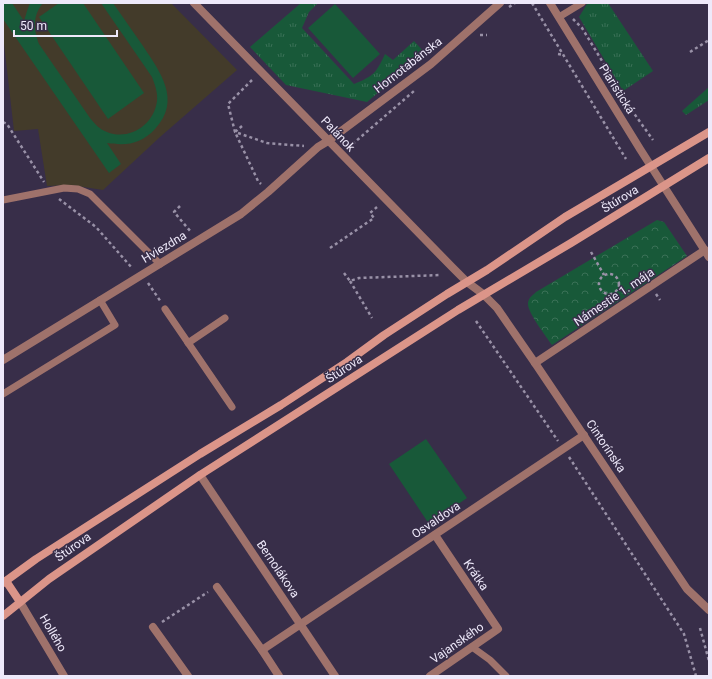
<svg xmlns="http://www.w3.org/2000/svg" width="712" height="679" font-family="Roboto,sans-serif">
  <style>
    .education { fill: #433b2a }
    .grass { fill: url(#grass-tufts) }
    .park { fill: url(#park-crowns) }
    .pitch { fill: #185939 }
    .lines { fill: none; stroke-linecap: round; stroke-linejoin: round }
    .path { stroke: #9991a7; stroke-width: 2.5; stroke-dasharray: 3 3; stroke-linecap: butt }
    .service { stroke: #9f726b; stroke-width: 7 }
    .minor { stroke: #9f726b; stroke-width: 8 }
    .tertiary { stroke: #9f726b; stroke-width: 8 }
    .secondary { stroke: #db9589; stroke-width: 8 }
    .labels { text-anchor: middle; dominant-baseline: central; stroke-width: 3; stroke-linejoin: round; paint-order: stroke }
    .street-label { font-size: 12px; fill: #eee9fa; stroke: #382e49 }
  </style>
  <defs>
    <pattern id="grass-tufts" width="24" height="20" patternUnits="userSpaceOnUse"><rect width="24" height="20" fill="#185939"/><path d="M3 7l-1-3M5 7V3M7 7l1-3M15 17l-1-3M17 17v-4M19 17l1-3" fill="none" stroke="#3a7157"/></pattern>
    <pattern id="park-crowns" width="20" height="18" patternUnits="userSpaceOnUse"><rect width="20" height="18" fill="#185939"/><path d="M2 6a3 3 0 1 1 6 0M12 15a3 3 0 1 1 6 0" fill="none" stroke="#3a7157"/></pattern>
  </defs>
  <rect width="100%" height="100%" fill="#382e49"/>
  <polygon class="education" points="3,3 171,3 237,70 160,137 103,190 71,185 47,186 38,129 14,131 3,35"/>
  <g class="grass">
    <path d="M301,3H318L309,12L302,28L354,84C374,76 376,73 385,54L393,60L414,41L425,53L367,102L286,85L250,47Z"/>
    <polygon points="588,3 608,3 653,71 623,91 579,17 587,4"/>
    <polygon points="709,87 709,100 686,115 682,111"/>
  </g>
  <path class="park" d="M657,220L664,222L687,256L552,345C546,336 527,312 528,303C529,297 532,296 536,292Z"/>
  <g class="pitch">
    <path d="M3,3H12L24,21L27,11L30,3H43C32,16 34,30 39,44L90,118C95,124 99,129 107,132C129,141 154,125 157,101C158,93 155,85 152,77L101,3H113C123,17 133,32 143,46C160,72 182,100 155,129C141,144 127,146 107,143L121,164L109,173L3,19Z"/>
    <polygon points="59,3 83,3 144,93 108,119 39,17"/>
    <polygon points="335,4 380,54 353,78 308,28"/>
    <polygon points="426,439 467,498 429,524 389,464"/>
  </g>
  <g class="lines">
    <g class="path">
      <polyline points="532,3 626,159"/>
      <polyline points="509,7 515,3"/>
      <polyline points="573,19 582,28 633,112 653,140"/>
      <polyline points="480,35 487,35"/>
      <polyline points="690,52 709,40"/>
      <polyline points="558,54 564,55"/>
      <polyline points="252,80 228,104 235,132 267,143 304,146"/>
      <polyline points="3,122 7,124 44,182"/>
      <polyline points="242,126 235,132 258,181 261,184"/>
      <polyline points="348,148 414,91"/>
      <polyline points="59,199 96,227 132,268"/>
      <polyline points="180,206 174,212 191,232"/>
      <polyline points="330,248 374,218 370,213 377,207"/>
      <polyline points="591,252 604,275"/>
      <polyline points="344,273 350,281 359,278 441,275"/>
      <circle cx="609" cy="284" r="10"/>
      <polyline points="350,281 372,318"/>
      <polyline points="148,283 161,302"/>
      <polyline points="656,294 660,300"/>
      <polyline points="476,321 558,441"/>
      <polyline points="569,457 684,634 696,676"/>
      <polyline points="162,622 208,592"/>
      <polyline points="700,628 709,661"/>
    </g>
    <g class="service">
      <polyline points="559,17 582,3"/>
      <polyline points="3,200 64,188 78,189 90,194 160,264"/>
      <polyline points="165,309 232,407"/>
      <polyline points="188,343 225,318"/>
      <polyline points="3,394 115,325 100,300"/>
      <polyline points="472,647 490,660 506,676"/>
    </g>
    <g class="minor">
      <polyline points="194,3 452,267 467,282 483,294 497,308 535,363 687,589 709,610"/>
      <polyline points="550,3 640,149 709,257"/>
      <polyline points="3,360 241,214 268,192 318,147 328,141 431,64 500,3"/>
      <polyline points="535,363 705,250"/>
      <polyline points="200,475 335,676"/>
      <polyline points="217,587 262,650 584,435"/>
      <polyline points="153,627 188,676"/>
      <polyline points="262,650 279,676"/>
      <polyline points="430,676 498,629 435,535"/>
    </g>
    <polyline class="tertiary" points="20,602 64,676"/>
    <g class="secondary">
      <polyline points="6,581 20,602"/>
      <polyline points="3,583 36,559 200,454 281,405 347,362 384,335 447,294 487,270 565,217 709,132"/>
      <polyline points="3,616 49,579 200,475 458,310 571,243 709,158"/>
    </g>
  </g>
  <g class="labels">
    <g class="street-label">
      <text transform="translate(408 65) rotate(-38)">Hornotabánska</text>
      <text transform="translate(617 89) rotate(58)">Piaristická</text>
      <text transform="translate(338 134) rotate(46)">Palánok</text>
      <text transform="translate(620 199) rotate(-31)">Štúrova</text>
      <text transform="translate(164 247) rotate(-31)">Hviezdna</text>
      <text transform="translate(614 297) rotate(-34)">Námestie 1. mája</text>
      <text transform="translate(344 369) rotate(-33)">Štúrova</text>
      <text transform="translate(606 446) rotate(56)">Cintorínska</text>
      <text transform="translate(436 520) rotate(-34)">Osvaldova</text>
      <text transform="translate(73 547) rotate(-35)">Štúrova</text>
      <text transform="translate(278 569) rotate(56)">Bernolákova</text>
      <text transform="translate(476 575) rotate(56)">Krátka</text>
      <text transform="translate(53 633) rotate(60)">Hollého</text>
      <text transform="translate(457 643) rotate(-35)">Vajanského</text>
    </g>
  </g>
  <rect width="712" height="679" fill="none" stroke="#eee9fa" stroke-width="8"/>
  <path d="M14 30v6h103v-6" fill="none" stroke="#eee9fa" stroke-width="2"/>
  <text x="20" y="30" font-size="12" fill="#eee9fa" stroke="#382e49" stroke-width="3" paint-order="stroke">50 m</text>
</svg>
